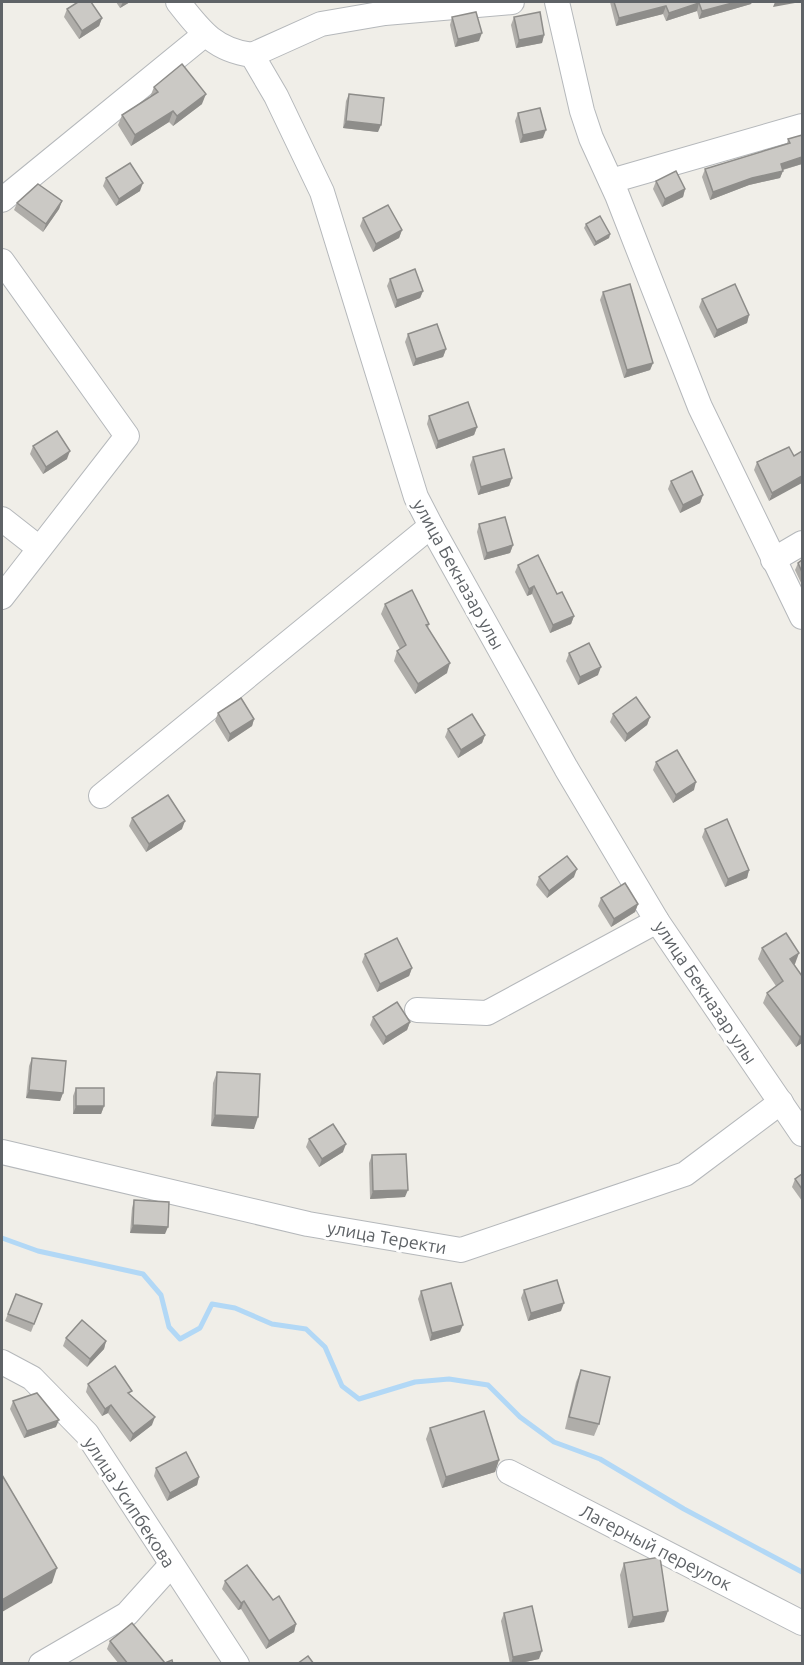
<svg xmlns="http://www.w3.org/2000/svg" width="804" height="1665" font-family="Ubuntu,sans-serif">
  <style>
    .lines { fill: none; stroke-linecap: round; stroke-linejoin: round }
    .stream { stroke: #b2d8f6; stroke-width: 5 }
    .minor-casing { stroke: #b5b8bb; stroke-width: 26 }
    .minor { stroke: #fff; stroke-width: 24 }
    .wall { fill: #afada9 }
    .shaded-wall { fill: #8e8d8a }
    .building { fill: #cbc9c5; stroke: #8e8d8a; stroke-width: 1.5 }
    .labels { text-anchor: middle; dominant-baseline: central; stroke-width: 6; stroke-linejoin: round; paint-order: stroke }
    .street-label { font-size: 18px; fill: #5f6367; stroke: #fff }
  </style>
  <rect width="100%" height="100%" fill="#f0eee8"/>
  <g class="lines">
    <polyline class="stream" points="2,1238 38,1251 143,1274 161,1295 169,1327 180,1339 200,1328 212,1304 235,1308 272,1324 306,1329 325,1347 342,1386 359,1399 415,1382 449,1379 488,1385 520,1417 554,1442 600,1459 684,1509 802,1572"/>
    <defs>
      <g id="minor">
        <path d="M178,2C200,30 214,50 252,55L276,96L322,192L416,497L431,526L566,768L657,921L802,1134"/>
        <polyline points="557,2 582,111 591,138 617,195 700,407 802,617"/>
        <polyline points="252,55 321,24 385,13 512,2"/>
        <polyline points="611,181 802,126"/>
        <polyline points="2,200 204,35"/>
        <polyline points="2,261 127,436 2,597"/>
        <polyline points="2,519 39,548"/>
        <polyline points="773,560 802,543"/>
        <polyline points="101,796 431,526"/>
        <polyline points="417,1010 487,1013 657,921"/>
        <polyline points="2,1152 308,1224 461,1250 685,1174 781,1102"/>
        <polyline points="2,1362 32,1378 87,1434 237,1664"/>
        <polyline points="509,1472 802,1623"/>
        <polyline points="41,1664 127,1614 171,1565"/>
      </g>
    </defs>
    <use href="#minor" class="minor-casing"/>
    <use href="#minor" class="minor"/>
  </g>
  <g class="wall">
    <polygon points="116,2 130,2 120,8"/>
    <polygon points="610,2 752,2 751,4 699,19 697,11 666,21 663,14 616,26"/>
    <polygon points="67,9 102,18 99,26 79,39 64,17"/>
    <polygon points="452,17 479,41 455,47 450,25"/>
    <polygon points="514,17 544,35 542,43 516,48 511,25"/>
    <polygon points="154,87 202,104 173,126 169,122 131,146 118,125 122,115 150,97"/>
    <polygon points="349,94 378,132 343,128 346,101"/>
    <polygon points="518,113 543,138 520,143 515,121"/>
    <polygon points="802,135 802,164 783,170 780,178 749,185 710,200 702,177 705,169 787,144 788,139"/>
    <polygon points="106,178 140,191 116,206 103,186"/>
    <polygon points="656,181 685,189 683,197 662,207 653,189"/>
    <polygon points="62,201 59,209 43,232 14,210 17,203"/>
    <polygon points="363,218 402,230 399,238 373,252 360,226"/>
    <polygon points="586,224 610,234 609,238 594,246 584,228"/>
    <polygon points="390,279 423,291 420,298 395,308 387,286"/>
    <polygon points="603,292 653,363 650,370 624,378 600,300"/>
    <polygon points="702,299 749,315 747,323 714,338 699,307"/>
    <polygon points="408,334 446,349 443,357 413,366 405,342"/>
    <polygon points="429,416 477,427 474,435 436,449 427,424"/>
    <polygon points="33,446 67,459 43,474 30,454"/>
    <polygon points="789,447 769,501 754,470 757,462"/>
    <polygon points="473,457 512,478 509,486 478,495 470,465"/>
    <polygon points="671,481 703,495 700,503 680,513 668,489"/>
    <polygon points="479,524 513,545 510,553 484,560 477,532"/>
    <polygon points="802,560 802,585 795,570 798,563"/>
    <polygon points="518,565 557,594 574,616 571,624 550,633 532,594 527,596 515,572"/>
    <polygon points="385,604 429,624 428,628 447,673 415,694 394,661 397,651 400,649 381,614"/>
    <polygon points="569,653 598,675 578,685 566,661"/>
    <polygon points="218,713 254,719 252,726 228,742 215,721"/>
    <polygon points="613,714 650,717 647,725 625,742 610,722"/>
    <polygon points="448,729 485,735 482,743 458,758 445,737"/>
    <polygon points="656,762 694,790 673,803 653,770"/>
    <polygon points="132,818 182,829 146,852 129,826"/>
    <polygon points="705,829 749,870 747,878 725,887 702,837"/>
    <polygon points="539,877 574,877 547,898 536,885"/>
    <polygon points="601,898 638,904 635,912 611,927 598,906"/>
    <polygon points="762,948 795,964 794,964 802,976 802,1043 796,1047 763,1003 767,993 776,986 758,959"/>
    <polygon points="365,954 412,968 409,976 377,992 362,962"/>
    <polygon points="373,1017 410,1022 407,1030 383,1045 370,1025"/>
    <polygon points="32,1058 63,1093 60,1101 26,1098 29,1066"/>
    <polygon points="217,1072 254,1129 211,1126 213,1083"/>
    <polygon points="76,1088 104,1106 101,1114 73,1114 73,1096"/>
    <polygon points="309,1139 343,1152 319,1167 306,1147"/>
    <polygon points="372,1155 405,1197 370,1199 369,1163"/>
    <polygon points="802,1174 802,1201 792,1187 795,1179"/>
    <polygon points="134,1200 165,1234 130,1233 132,1208"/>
    <polygon points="524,1290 561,1311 528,1321 521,1298"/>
    <polygon points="421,1291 460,1332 430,1341 418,1299"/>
    <polygon points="16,1294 42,1304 31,1332 5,1321"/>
    <polygon points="66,1338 106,1341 104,1349 87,1367 63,1346"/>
    <polygon points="581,1370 599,1424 594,1436 565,1429 576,1382"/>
    <polygon points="88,1384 130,1395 152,1425 130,1442 108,1413 102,1416 86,1392"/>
    <polygon points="13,1401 56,1427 24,1438 10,1409"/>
    <polygon points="430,1428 499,1460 495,1472 442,1488 426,1439"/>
    <polygon points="156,1468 199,1477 197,1485 167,1501 154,1476"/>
    <polygon points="624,1563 664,1622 628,1628 620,1575"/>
    <polygon points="225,1581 273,1600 296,1624 294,1632 266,1649 241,1609 238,1610 222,1589"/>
    <polygon points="504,1613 539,1659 516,1664 510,1664 501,1621"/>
    <polygon points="110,1641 165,1663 173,1664 119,1664 107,1649"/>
  </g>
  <g class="shaded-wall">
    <polygon points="123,2 130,2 120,8"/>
    <polygon points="736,2 752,2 751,4 699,19 702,11"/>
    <polygon points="775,2 795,2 795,3 773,7"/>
    <polygon points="699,3 697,11 666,21 669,13"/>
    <polygon points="666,6 663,14 616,26 619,18"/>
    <polygon points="102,18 99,26 79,39 82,31"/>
    <polygon points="482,33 479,41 455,47 458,39"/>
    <polygon points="544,35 542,43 516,48 519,40"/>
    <polygon points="206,94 202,104 173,126 177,116"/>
    <polygon points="173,111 169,122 131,146 135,135"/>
    <polygon points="346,121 381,125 378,132 343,128"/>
    <polygon points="546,130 543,138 520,143 523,135"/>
    <polygon points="802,157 802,164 778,171 781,164"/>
    <polygon points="783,171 780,178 749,185 710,200 713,192 752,178"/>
    <polygon points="143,183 140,191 116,206 119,199"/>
    <polygon points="685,189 683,197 662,207 665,199"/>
    <polygon points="62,201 59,209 43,232 46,224"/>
    <polygon points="402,230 399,238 373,252 376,244"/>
    <polygon points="610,234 609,238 594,246 596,242"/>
    <polygon points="423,291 420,298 395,308 397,300"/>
    <polygon points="749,315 747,323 714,338 717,330"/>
    <polygon points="446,349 443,357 413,366 416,359"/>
    <polygon points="653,363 650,370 624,378 627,370"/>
    <polygon points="477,427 474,435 436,449 438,441"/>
    <polygon points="70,451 67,459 43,474 46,467"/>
    <polygon points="802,476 802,483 769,501 772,493"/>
    <polygon points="512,478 509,486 478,495 481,487"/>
    <polygon points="703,495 700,503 680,513 683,505"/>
    <polygon points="513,545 510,553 484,560 487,553"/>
    <polygon points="534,586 532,594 527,596 529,589"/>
    <polygon points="574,616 571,624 550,633 553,625"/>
    <polygon points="450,663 447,673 415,694 418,684"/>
    <polygon points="601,667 598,675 578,685 580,677"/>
    <polygon points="650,717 647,725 625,742 627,734"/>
    <polygon points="254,719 252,726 228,742 230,734"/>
    <polygon points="485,735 482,743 458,758 461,750"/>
    <polygon points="696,782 694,790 673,803 676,795"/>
    <polygon points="185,821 182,829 146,852 149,844"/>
    <polygon points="577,869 574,877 547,898 549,891"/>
    <polygon points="749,870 747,878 725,887 728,879"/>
    <polygon points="638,904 635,912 611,927 614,919"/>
    <polygon points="799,953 795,964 786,969 790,959"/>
    <polygon points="412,968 409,976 377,992 380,984"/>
    <polygon points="410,1022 407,1030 383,1045 386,1037"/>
    <polygon points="802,1035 802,1043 796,1047 800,1037"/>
    <polygon points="29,1090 63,1093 60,1101 26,1098"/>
    <polygon points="76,1106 104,1106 101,1114 73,1114"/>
    <polygon points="215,1115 258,1117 254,1129 211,1126"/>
    <polygon points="346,1144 343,1152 319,1167 322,1159"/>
    <polygon points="408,1190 405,1197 370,1199 373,1191"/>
    <polygon points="133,1225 168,1227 165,1234 130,1233"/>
    <polygon points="564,1303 561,1311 528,1321 531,1313"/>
    <polygon points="463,1325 460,1332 430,1341 432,1333"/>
    <polygon points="106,1341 104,1349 87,1367 90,1359"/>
    <polygon points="111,1405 108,1413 102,1416 105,1409"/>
    <polygon points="155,1417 152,1425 130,1442 133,1434"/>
    <polygon points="59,1420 56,1427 24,1438 27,1431"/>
    <polygon points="499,1460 495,1472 442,1488 446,1477"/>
    <polygon points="199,1477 197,1485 167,1501 170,1493"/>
    <polygon points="57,1568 52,1583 2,1612 2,1600"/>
    <polygon points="244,1601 241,1609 238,1610 241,1603"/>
    <polygon points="668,1611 664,1622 628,1628 633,1617"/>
    <polygon points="296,1624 294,1632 266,1649 269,1641"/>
    <polygon points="542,1651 539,1659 516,1664 511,1664 513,1657"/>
  </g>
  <g class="building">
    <polygon points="78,2 91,2 102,18 82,31 67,9"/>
    <polygon points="614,2 736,2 702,11 699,3 669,13 666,6 619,18"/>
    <polygon points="476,12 482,33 458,39 452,17"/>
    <polygon points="540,12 544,35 519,40 514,17"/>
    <polygon points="182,64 206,94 177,116 173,111 135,135 122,115 158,92 154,87"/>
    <polygon points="349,94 384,98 381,125 346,121"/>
    <polygon points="540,108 546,130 523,135 518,113"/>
    <polygon points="802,135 802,157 781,164 783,171 752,178 713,192 705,169 790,143 788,139"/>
    <polygon points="130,163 143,183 119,199 106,178"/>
    <polygon points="676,171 685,189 665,199 656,181"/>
    <polygon points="38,184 62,201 46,224 17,203"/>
    <polygon points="388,205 402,230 376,244 363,218"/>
    <polygon points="600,216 610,234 596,242 586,224"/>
    <polygon points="415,269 423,291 397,300 390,279"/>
    <polygon points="630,284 653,363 627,370 603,292"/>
    <polygon points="735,284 749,315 717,330 702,299"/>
    <polygon points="437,324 446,349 416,359 408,334"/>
    <polygon points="468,402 477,427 438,441 429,416"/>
    <polygon points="57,431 70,451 46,467 33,446"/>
    <polygon points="789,447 794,456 802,451 802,476 772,493 757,462"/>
    <polygon points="504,449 512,478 481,487 473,457"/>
    <polygon points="692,471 703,495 683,505 671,481"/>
    <polygon points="505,517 513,545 487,553 479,524"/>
    <polygon points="538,555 557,594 562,592 574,616 553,625 534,586 529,589 518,565"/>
    <polygon points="802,560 802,572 798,563"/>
    <polygon points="412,590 429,624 426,625 450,663 418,684 397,651 406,645 385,604"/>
    <polygon points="589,643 601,667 580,677 569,653"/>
    <polygon points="636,697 650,717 627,734 613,714"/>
    <polygon points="241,698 254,719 230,734 218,713"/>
    <polygon points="472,714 485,735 461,750 448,729"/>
    <polygon points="677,750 696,782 676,795 656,762"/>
    <polygon points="168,795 185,821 149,844 132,818"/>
    <polygon points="727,819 749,870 728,879 705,829"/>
    <polygon points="567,856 577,869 549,891 539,877"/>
    <polygon points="625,883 638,904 614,919 601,898"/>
    <polygon points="786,933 799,953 790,959 802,976 802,1035 800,1037 767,993 783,981 762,948"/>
    <polygon points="397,938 412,968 380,984 365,954"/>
    <polygon points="397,1002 410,1022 386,1037 373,1017"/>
    <polygon points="32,1058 66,1061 63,1093 29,1090"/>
    <polygon points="217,1072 260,1074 258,1117 215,1115"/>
    <rect x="76" y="1088" width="28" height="18"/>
    <polygon points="333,1124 346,1144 322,1159 309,1139"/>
    <polygon points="406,1154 408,1190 373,1191 372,1155"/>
    <polygon points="802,1174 802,1189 795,1179"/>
    <polygon points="134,1200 169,1202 168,1227 133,1225"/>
    <polygon points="557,1280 564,1303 531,1313 524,1290"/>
    <polygon points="451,1283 463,1325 432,1333 421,1291"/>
    <polygon points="16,1294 42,1304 34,1324 8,1314"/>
    <polygon points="82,1320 106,1341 90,1359 66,1338"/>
    <polygon points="115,1366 132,1391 128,1393 155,1417 133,1434 111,1405 105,1409 88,1384"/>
    <polygon points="581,1370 610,1377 599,1424 569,1417"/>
    <polygon points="37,1393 59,1420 27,1431 13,1401"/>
    <polygon points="484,1411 499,1460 446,1477 430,1428"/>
    <polygon points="186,1452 199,1477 170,1493 156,1468"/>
    <polygon points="2,1475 57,1568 2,1600"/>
    <polygon points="660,1557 668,1611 633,1617 624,1563"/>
    <polygon points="247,1565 273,1600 279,1596 296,1624 269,1641 244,1601 241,1603 225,1581"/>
    <polygon points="532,1606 542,1651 513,1657 504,1613"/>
    <polygon points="132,1623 165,1663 172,1660 173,1664 128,1664 110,1641"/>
    <polygon points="308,1656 314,1664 297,1664"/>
  </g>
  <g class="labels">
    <g class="street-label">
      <text transform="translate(459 574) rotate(61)">улица Бекназар улы</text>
      <text transform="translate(706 992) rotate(56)">улица Бекназар улы</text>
      <text transform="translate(387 1237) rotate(10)">улица Теректи</text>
      <text transform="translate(130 1502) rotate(57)">улица Усипбекова</text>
      <text transform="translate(656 1547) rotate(27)">Лагерный переулок</text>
    </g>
  </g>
  <rect width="804" height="1665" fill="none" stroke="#5f6367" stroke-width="6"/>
</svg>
